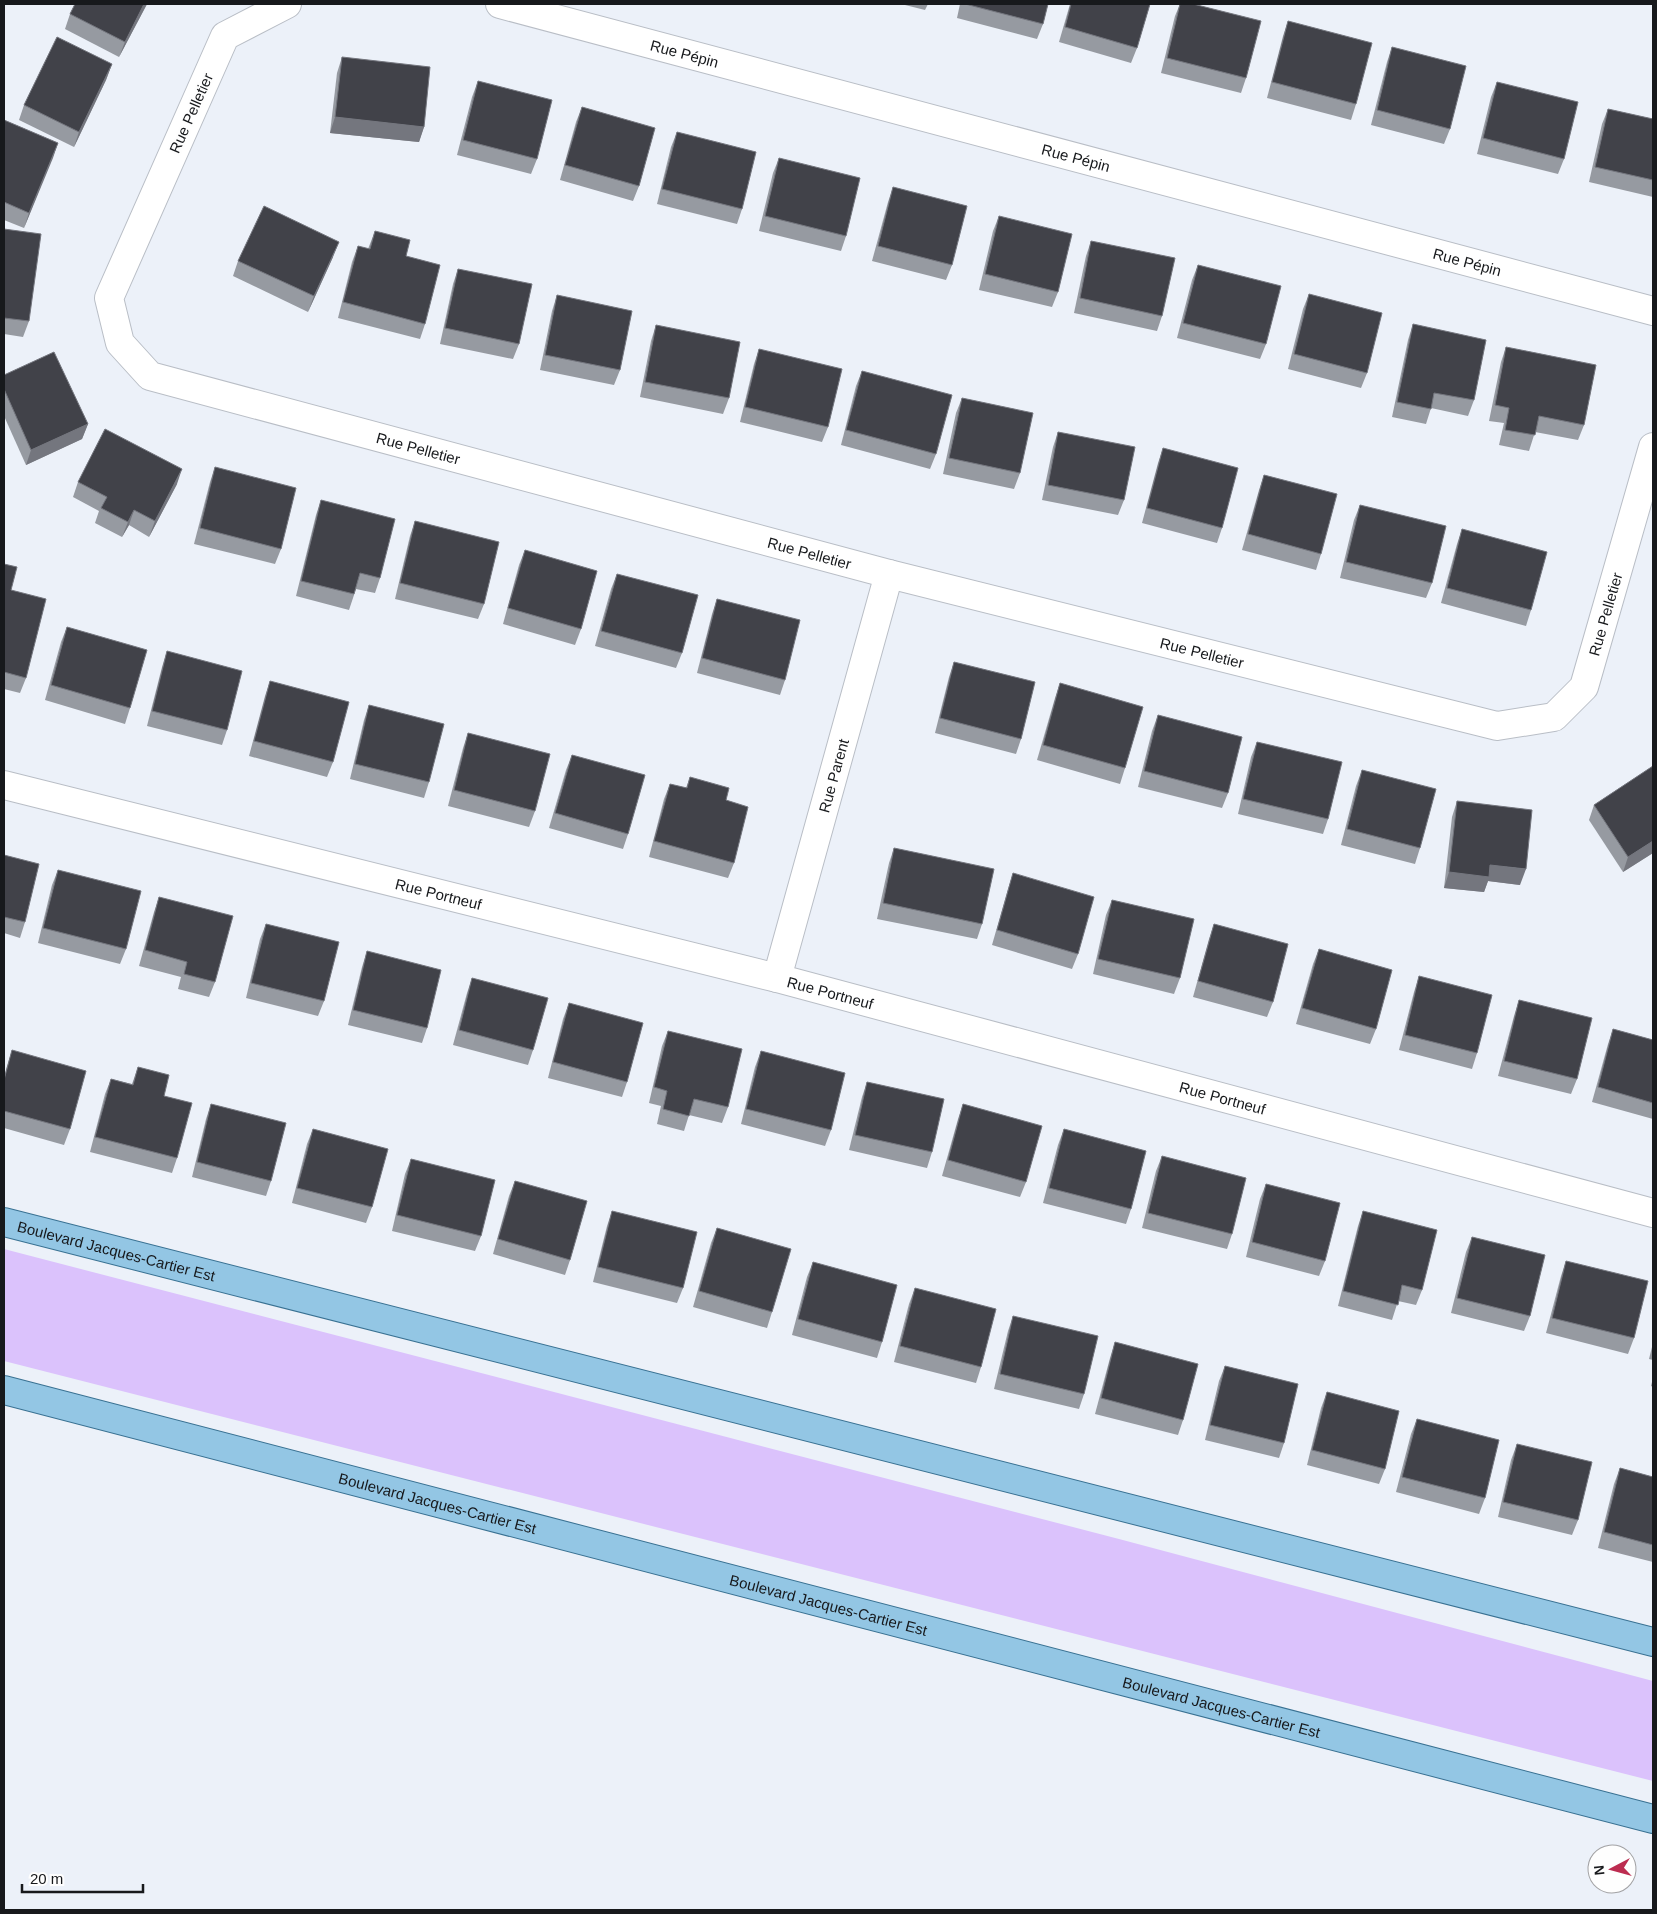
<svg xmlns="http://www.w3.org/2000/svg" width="1657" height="1914" font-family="Arial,sans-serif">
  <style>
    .green { fill: #dbc2fc }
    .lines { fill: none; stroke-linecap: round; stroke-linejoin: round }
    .minor-casing { stroke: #b9bec6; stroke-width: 30 }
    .major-casing { stroke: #397192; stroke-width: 30 }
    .minor { stroke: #fff; stroke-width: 28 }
    .major { stroke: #93c6e4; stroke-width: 28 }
    .wall { fill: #969aa1 }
    .shaded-wall { fill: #74767e }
    .building { fill: #414249; stroke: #74767e }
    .labels { text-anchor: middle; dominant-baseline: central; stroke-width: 5; stroke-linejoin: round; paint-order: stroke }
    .street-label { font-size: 15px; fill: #17191c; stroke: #fefefe }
  </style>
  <rect width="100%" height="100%" fill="#ecf1f9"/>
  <polygon class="green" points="4,1249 1119,1539 1653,1681 1653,1781 4,1361"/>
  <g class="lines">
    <defs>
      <g id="minor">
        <path id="s1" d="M287,4L225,36L109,298L120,343L150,376L889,574L1497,726L1554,717L1584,687L1653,447"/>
        <path id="s2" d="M500,4L1653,311"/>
        <path id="s3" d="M4,785L777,978L1653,1213"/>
        <path id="s4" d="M777,978L889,574"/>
      </g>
      <g id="major">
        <path id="s5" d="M4,1222L1653,1642"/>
        <path id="s6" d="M4,1390L1653,1819"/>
      </g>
    </defs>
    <use href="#minor" class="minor-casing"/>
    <use href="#major" class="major-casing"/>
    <use href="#minor" class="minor"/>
    <use href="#major" class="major"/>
  </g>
  <g class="wall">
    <polygon points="75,4 147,4 119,57 65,29 70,14"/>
    <polygon points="901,4 928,4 925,10"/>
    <polygon points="960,4 1048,4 1043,24 1037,39 957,18"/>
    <polygon points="1070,4 1150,4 1137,48 1131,63 1059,42"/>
    <polygon points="1180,4 1246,78 1241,93 1161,73 1175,16"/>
    <polygon points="1288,21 1356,104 1351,120 1267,98 1283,36"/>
    <polygon points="1392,47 1450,129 1444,144 1371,125 1387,62"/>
    <polygon points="342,57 424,127 419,142 330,133 337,73"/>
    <polygon points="112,64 106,80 74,147 19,120 24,105"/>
    <polygon points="478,81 537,159 531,174 457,155 472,97"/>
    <polygon points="1497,82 1564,159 1558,174 1477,154 1491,97"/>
    <polygon points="582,107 639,186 633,201 560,180 576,122"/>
    <polygon points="1608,109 1653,119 1653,197 1589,182 1602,124"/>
    <polygon points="4,120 58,143 24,228 4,220"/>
    <polygon points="677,132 742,209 737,224 657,204 671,147"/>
    <polygon points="779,158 846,236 841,251 759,231 773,173"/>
    <polygon points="893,187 952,265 946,280 872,261 888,202"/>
    <polygon points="999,216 1058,292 1052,307 979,290 993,231"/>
    <polygon points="4,229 29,321 23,337 4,334"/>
    <polygon points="375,231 406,256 425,324 420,339 338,318 352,262 358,246 368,249"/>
    <polygon points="1091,241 1162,316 1157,331 1074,313 1086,256"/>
    <polygon points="333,257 308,312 233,276 238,261"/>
    <polygon points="1198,265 1266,344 1260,359 1177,338 1192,280"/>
    <polygon points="458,269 519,344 513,359 440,344 453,284"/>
    <polygon points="1309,294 1367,373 1361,388 1288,369 1303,309"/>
    <polygon points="557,295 620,370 614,385 540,370 552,311"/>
    <polygon points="1413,324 1474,400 1468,416 1431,408 1426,424 1392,417 1408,340"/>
    <polygon points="656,325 729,398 723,414 640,397 651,341"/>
    <polygon points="1506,347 1584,425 1578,440 1535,432 1529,451 1499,445 1504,423 1489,421 1501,362"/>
    <polygon points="759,349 828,427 822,442 740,422 754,364"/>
    <polygon points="862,371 936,454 930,469 841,445 856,386"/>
    <polygon points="4,375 88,424 82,439 26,465 4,416"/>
    <polygon points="962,398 1020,473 1014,489 943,474 956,413"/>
    <polygon points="1058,432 1124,500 1118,515 1042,500 1053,447"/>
    <polygon points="1163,448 1222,528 1217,543 1142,523 1158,463"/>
    <polygon points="215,467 281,549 275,564 194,544 210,482"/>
    <polygon points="1264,475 1321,554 1316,570 1242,550 1259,490"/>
    <polygon points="78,482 177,484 149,537 129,525 122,537 95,523 99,511 73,497"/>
    <polygon points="321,500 380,578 375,593 356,589 349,610 296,596 316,515"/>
    <polygon points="1360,505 1432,583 1426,598 1340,578 1354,520"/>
    <polygon points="415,521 484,604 478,619 395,599 410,536"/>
    <polygon points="1462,529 1531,610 1526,626 1441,603 1457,544"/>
    <polygon points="525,550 581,629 575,645 503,624 519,565"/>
    <polygon points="4,564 11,590 26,678 20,693 4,689"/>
    <polygon points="617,574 682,653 676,668 595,646 611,589"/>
    <polygon points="717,599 785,680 780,695 697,673 712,614"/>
    <polygon points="67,627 130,708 125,724 45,700 61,642"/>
    <polygon points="167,651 227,730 222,745 147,726 162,667"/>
    <polygon points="954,662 1021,739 1016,754 935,733 949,677"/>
    <polygon points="270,681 333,762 327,777 249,756 265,696"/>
    <polygon points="1060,683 1125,768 1120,784 1037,760 1055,698"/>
    <polygon points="369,705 429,782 424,798 350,779 364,720"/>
    <polygon points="1158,715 1228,793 1222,808 1138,787 1152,731"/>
    <polygon points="468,733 535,811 529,827 448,806 463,748"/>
    <polygon points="1257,742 1328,819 1323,834 1238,814 1251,757"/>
    <polygon points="572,755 628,834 623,849 549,828 566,770"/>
    <polygon points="1653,766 1653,853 1623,872 1589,820 1594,805"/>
    <polygon points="1362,770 1420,848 1415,864 1341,845 1356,786"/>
    <polygon points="690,777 734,863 728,878 649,857 664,799 670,784 686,788"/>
    <polygon points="1457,801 1520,885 1488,881 1484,892 1444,888 1452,817"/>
    <polygon points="894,848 982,924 977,939 877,919 889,863"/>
    <polygon points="4,855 25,922 20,938 4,933"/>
    <polygon points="58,870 126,949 120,964 38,943 52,885"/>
    <polygon points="1013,873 1078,954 1072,969 992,945 1008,889"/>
    <polygon points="159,897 215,982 209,997 178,989 181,977 139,966 154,912"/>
    <polygon points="1112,900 1180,978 1174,994 1093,974 1106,915"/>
    <polygon points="266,924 324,1001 318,1016 246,998 260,939"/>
    <polygon points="1214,924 1273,1002 1267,1017 1193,997 1209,939"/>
    <polygon points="1319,949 1376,1029 1370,1044 1296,1024 1313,964"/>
    <polygon points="367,951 427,1028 422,1043 348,1025 362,967"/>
    <polygon points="1419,976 1477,1053 1472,1069 1399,1050 1414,992"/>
    <polygon points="472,978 533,1050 528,1065 453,1045 467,993"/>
    <polygon points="1519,1000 1577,1079 1571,1094 1498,1076 1514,1016"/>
    <polygon points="569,1003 627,1082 622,1097 548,1078 563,1019"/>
    <polygon points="1613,1029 1653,1040 1653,1119 1592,1102 1608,1044"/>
    <polygon points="668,1031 728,1107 722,1123 689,1115 684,1131 657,1124 661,1106 649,1103 662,1046"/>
    <polygon points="12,1050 70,1129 64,1145 4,1128 4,1076"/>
    <polygon points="761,1051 831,1130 825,1146 741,1124 755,1067"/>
    <polygon points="138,1067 164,1096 177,1158 172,1173 90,1152 105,1094 111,1079 132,1084"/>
    <polygon points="867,1082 932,1152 927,1168 849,1150 862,1097"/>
    <polygon points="211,1104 271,1181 266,1196 192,1177 206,1119"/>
    <polygon points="963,1104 1026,1182 1020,1197 942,1176 958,1119"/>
    <polygon points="313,1129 372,1207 366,1223 292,1203 307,1144"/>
    <polygon points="1064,1129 1131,1209 1126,1224 1043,1203 1058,1145"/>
    <polygon points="1162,1156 1232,1234 1227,1249 1142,1228 1156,1171"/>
    <polygon points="411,1159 481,1236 475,1251 392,1231 405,1174"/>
    <polygon points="515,1181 570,1260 565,1275 493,1254 509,1196"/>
    <polygon points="1266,1184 1325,1261 1319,1276 1246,1257 1260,1199"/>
    <polygon points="612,1211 683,1288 677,1303 593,1282 607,1226"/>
    <polygon points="1363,1211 1422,1290 1416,1305 1398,1301 1392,1320 1338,1306 1358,1226"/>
    <polygon points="717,1228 772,1312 767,1328 693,1307 711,1243"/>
    <polygon points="1472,1237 1530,1316 1524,1331 1451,1313 1466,1252"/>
    <polygon points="1566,1261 1634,1338 1628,1354 1546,1333 1561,1276"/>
    <polygon points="813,1262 882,1342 877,1358 792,1335 807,1277"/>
    <polygon points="915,1288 981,1367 976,1383 894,1362 909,1304"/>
    <polygon points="1013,1316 1084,1394 1079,1409 994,1389 1008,1331"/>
    <polygon points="1115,1342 1183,1420 1178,1435 1095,1414 1110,1358"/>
    <polygon points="1653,1343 1653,1360 1649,1359"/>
    <polygon points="1225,1366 1284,1443 1279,1458 1205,1440 1219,1381"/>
    <polygon points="1653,1378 1653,1387 1651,1386"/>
    <polygon points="1327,1392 1385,1469 1379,1484 1307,1465 1321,1408"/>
    <polygon points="1417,1419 1485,1498 1479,1514 1396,1492 1411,1434"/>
    <polygon points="1517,1444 1578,1520 1572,1535 1498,1517 1511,1460"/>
    <polygon points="1620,1468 1653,1477 1653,1562 1598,1548 1614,1484"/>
  </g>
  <g class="shaded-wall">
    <polygon points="144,4 147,4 119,57 125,42"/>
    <polygon points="112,64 106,80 74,147 79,132"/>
    <polygon points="335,117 424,127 419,142 330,133"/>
    <polygon points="58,143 53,158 24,228 29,213"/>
    <polygon points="339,242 333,257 308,312 314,296"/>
    <polygon points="88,424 82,439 26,465 31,450"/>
    <polygon points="182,469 177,484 149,537 155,521"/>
    <polygon points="134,510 129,525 122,537 128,522"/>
    <polygon points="1653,841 1653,853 1623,872 1628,857"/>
    <polygon points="1490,865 1526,869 1520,885 1488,881 1484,892 1444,888 1449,872"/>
  </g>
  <g class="building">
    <polygon points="75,4 144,4 125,42 70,14"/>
    <polygon points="965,4 1048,4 1043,24"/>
    <polygon points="1071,4 1150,4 1137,48 1065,27"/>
    <polygon points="1180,4 1193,4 1261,21 1246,78 1167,58"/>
    <polygon points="1288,21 1372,43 1356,104 1272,82"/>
    <polygon points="57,37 112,64 79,132 24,105"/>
    <polygon points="1392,47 1466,66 1450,129 1377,110"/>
    <polygon points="342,57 430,67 424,127 335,117"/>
    <polygon points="478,81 552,100 537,159 463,140"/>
    <polygon points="1497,82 1578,102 1564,159 1483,138"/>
    <polygon points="582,107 655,128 639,186 565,165"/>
    <polygon points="1608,109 1653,119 1653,180 1595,167"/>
    <polygon points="4,120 58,143 29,213 4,202"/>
    <polygon points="677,132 756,152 742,209 662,189"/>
    <polygon points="779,158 860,178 846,236 765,216"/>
    <polygon points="893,187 967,206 952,265 878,246"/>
    <polygon points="264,206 339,242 314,296 238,261"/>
    <polygon points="999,216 1072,234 1058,292 985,274"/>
    <polygon points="4,229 41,234 29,321 4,318"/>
    <polygon points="375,231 410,240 406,256 440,265 425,324 343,302 358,246 370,249"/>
    <polygon points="1091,241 1175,258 1162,316 1080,298"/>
    <polygon points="1198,265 1281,286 1266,344 1183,323"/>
    <polygon points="458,269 532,284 519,344 445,328"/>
    <polygon points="1309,294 1382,313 1367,373 1294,354"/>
    <polygon points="557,295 632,311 620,370 545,355"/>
    <polygon points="1413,324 1486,340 1474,400 1434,393 1431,409 1397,402"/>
    <polygon points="656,325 740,342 729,398 645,382"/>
    <polygon points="1506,347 1596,365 1584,425 1539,416 1535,435 1505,430 1509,408 1495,405"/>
    <polygon points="759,349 842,369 828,427 745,407"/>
    <polygon points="54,352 88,424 31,450 4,389 4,375"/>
    <polygon points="862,371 952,395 936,454 846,430"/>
    <polygon points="962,398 1033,413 1020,473 949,458"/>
    <polygon points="105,429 182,469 155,521 134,510 128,522 101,508 107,497 78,482"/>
    <polygon points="1058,432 1135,447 1124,500 1048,485"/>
    <polygon points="1163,448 1238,468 1222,528 1147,508"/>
    <polygon points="215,467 296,488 281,549 200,528"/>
    <polygon points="1264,475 1337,494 1321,554 1248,534"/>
    <polygon points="321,500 395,519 380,578 360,573 354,594 301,581"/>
    <polygon points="1360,505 1446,526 1432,583 1346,562"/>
    <polygon points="415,521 499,542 484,604 400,583"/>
    <polygon points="1462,529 1547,552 1531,610 1447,588"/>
    <polygon points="525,550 597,571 581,629 508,608"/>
    <polygon points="4,564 17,567 11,590 46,599 26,678 4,672"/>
    <polygon points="617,574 698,595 682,653 601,631"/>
    <polygon points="717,599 800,620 785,680 702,658"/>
    <polygon points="67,627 147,650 130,708 51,685"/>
    <polygon points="167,651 242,671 227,730 152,711"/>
    <polygon points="954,662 1035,682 1021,739 940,718"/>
    <polygon points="270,681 349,702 333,762 254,741"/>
    <polygon points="1060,683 1143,707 1125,768 1043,745"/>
    <polygon points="369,705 444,724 429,782 355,764"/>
    <polygon points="1158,715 1242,737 1228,793 1144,771"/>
    <polygon points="468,733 550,754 535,811 454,790"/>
    <polygon points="1257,742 1342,762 1328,819 1243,799"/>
    <polygon points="572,755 645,775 628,834 555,813"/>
    <polygon points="1653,766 1653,841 1628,857 1594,805"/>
    <polygon points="1362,770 1436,789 1420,848 1347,829"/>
    <polygon points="690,777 729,788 726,800 748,807 734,863 654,841 670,784 687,788"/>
    <polygon points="1457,801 1532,810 1526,869 1490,865 1489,877 1449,872"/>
    <polygon points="894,848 994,869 982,924 883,903"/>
    <polygon points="4,855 39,864 25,922 4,917"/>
    <polygon points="58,870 141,891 126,949 43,928"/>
    <polygon points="1013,873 1094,897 1078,954 997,930"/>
    <polygon points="159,897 233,916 215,982 184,974 187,962 145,950"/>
    <polygon points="1112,900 1194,919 1180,978 1098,959"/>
    <polygon points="266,924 339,942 324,1001 251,983"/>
    <polygon points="1214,924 1288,944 1273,1002 1198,981"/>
    <polygon points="1319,949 1392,970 1376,1029 1302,1008"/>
    <polygon points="367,951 441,970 427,1028 353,1010"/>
    <polygon points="1419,976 1492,995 1477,1053 1405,1035"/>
    <polygon points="472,978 548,998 533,1050 459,1030"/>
    <polygon points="1519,1000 1592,1018 1577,1079 1504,1061"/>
    <polygon points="569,1003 643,1023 627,1082 553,1062"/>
    <polygon points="1613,1029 1653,1040 1653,1103 1598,1087"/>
    <polygon points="668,1031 742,1049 728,1107 694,1099 689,1116 663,1109 667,1091 654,1087"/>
    <polygon points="12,1050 86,1071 70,1129 4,1111 4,1080"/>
    <polygon points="761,1051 845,1073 831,1130 746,1109"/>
    <polygon points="138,1067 169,1075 164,1096 192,1103 177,1158 95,1137 111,1079 133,1085"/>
    <polygon points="867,1082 944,1099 932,1152 855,1135"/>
    <polygon points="211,1104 286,1123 271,1181 197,1162"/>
    <polygon points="963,1104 1042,1126 1026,1182 948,1160"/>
    <polygon points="313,1129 388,1149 372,1207 297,1188"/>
    <polygon points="1064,1129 1146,1151 1131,1209 1049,1188"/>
    <polygon points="1162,1156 1246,1178 1232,1234 1148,1213"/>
    <polygon points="411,1159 495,1180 481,1236 397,1215"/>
    <polygon points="515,1181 587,1201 570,1260 498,1239"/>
    <polygon points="1266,1184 1340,1203 1325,1261 1252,1242"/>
    <polygon points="612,1211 697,1232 683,1288 598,1267"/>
    <polygon points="1363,1211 1437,1230 1422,1290 1402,1285 1398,1305 1343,1291"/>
    <polygon points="717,1228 791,1249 772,1312 699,1291"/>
    <polygon points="1472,1237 1545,1255 1530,1316 1457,1298"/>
    <polygon points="1566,1261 1648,1281 1634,1338 1552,1318"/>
    <polygon points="813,1262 897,1285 882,1342 798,1319"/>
    <polygon points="915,1288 996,1309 981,1367 900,1346"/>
    <polygon points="1013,1316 1098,1336 1084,1394 1000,1374"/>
    <polygon points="1115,1342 1198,1364 1183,1420 1101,1398"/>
    <polygon points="1225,1366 1298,1384 1284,1443 1210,1425"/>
    <polygon points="1327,1392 1399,1411 1385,1469 1312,1450"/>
    <polygon points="1417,1419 1499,1440 1485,1498 1402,1477"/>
    <polygon points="1517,1444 1592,1462 1578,1520 1503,1502"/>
    <polygon points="1620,1468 1653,1477 1653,1545 1604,1532"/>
  </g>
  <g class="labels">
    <g class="street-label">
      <text stroke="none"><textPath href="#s2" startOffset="191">Rue Pépin</textPath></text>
      <text transform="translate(191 113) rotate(-66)">Rue Pelletier</text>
      <text stroke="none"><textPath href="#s2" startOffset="596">Rue Pépin</textPath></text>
      <text stroke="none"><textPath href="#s2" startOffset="1001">Rue Pépin</textPath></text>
      <text stroke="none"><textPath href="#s1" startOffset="725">Rue Pelletier</textPath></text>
      <text stroke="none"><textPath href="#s1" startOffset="1130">Rue Pelletier</textPath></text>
      <text stroke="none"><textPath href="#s1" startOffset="2015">Rue Pelletier</textPath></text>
      <text stroke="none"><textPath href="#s1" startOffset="1535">Rue Pelletier</textPath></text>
      <text stroke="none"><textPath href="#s4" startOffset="210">Rue Parent</textPath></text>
      <text stroke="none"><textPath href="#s3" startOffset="448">Rue Portneuf</textPath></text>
      <text stroke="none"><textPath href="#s3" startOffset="852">Rue Portneuf</textPath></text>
      <text stroke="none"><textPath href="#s3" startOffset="1258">Rue Portneuf</textPath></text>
      <text stroke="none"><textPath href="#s5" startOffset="116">Boulevard Jacques-Cartier Est</textPath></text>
      <text stroke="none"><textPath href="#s6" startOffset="448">Boulevard Jacques-Cartier Est</textPath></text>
      <text stroke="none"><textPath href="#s6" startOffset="852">Boulevard Jacques-Cartier Est</textPath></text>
      <text stroke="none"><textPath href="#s6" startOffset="1258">Boulevard Jacques-Cartier Est</textPath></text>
    </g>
  </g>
  <rect width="1657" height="1914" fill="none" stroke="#17191c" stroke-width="10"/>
  <g transform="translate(1612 1869) rotate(264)"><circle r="24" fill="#fefefe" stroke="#a2a2a4"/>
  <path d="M0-4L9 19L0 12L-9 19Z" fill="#bc2c50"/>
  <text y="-8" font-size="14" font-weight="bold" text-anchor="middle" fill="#17191c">N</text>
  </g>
  <path d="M22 1884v8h121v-8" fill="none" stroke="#17191c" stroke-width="2.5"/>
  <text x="30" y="1884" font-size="15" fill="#17191c" stroke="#fefefe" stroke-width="4" paint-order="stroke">20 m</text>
</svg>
